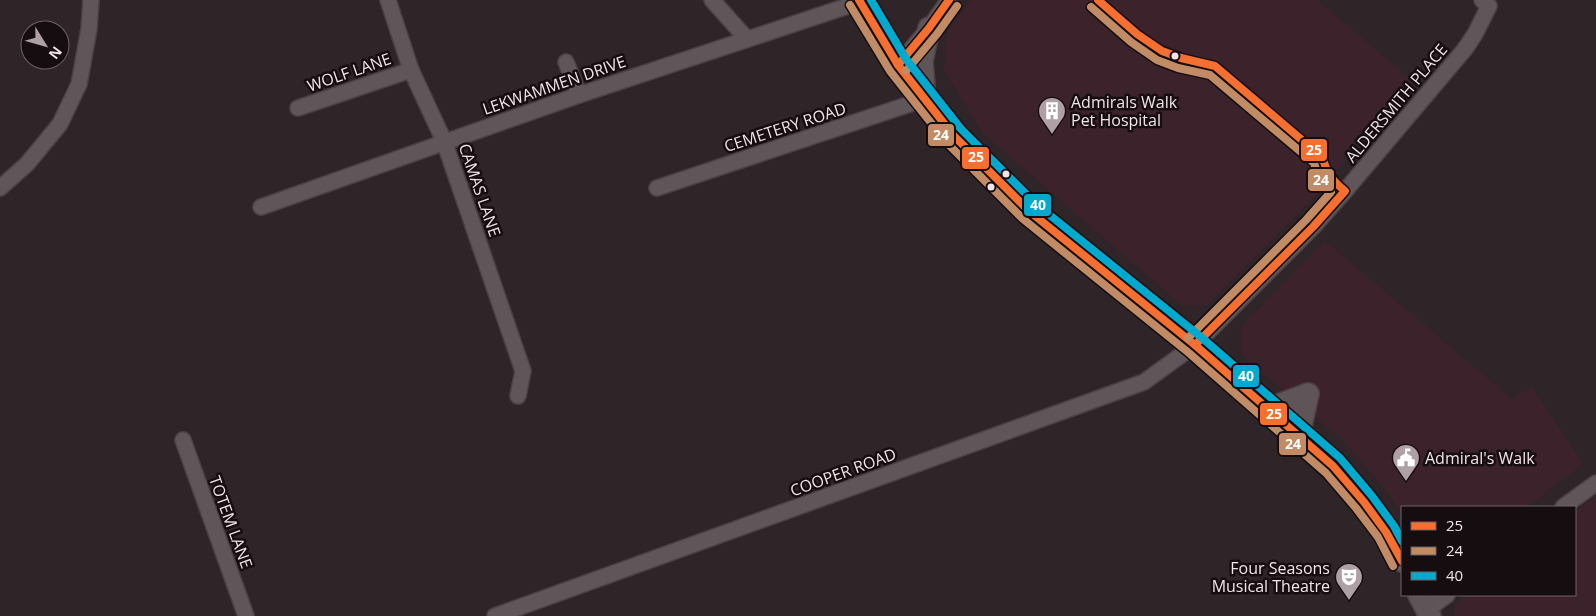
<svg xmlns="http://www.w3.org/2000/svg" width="1596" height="616" font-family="'Open Sans',sans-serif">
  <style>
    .built { fill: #3c232b }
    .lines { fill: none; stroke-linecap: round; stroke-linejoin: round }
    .minor-casing { stroke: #4b4144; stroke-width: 18 }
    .secondary-casing { stroke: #4b4144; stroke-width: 24 }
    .minor { stroke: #605659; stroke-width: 15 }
    .secondary { stroke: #5f5457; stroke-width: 21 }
    .bus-1-casing { stroke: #150d0f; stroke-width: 11 }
    .bus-2-casing { stroke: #150d0f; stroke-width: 11 }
    .bus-3-casing { stroke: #150d0f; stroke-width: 11 }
    .bus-1 { stroke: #f46f30; stroke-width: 8 }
    .bus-2 { stroke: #c18c65; stroke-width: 8 }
    .bus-3 { stroke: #00a9ce; stroke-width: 8 }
    .bus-dot { fill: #f2e3e7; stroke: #150d0f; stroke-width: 2 }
    .labels { text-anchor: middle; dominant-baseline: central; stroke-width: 5; stroke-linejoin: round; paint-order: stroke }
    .street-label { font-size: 16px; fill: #f2e3e7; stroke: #150d0f }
    .poi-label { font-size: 16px; fill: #f2e3e7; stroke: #150d0f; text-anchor: start }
    .line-badge { stroke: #150d0f; stroke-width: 2 }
    .badge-label { font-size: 14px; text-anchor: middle; font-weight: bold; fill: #fff }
  </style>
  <rect width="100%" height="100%" fill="#2f2528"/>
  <g class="built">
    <polygon points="971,0 1317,0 1412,80 1315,196 1207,305 1183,306 984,134 944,70 947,33"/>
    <polygon points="1325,241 1512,399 1532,387 1583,464 1526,507 1402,507 1402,516 1391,497 1344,441 1242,355 1241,326"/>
    <polygon points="1596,496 1596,616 1455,616 1455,605 1465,595 1575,595 1575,512"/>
  </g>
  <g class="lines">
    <defs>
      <g id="minor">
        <polyline points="388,0 411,70 444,141 523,371 518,396"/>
        <polyline points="712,0 747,39"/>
        <polyline points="566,62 579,95"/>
        <polyline points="898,65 929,28 949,0"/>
        <polyline points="298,108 411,70"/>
        <polyline points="0,188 27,164 60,124 79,84 89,29 91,0"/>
        <polyline points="657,188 925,99"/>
        <polyline points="261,207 579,95 860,2"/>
        <polyline points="183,440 246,616"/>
        <polyline points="1563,507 1596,483"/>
        <polyline points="1427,610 1447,595"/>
        <polyline points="495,616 1144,382 1195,345 1313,227 1345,191 1465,49 1475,34 1489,6 1482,0"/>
      </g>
      <g id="secondary">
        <polyline points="859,0 898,65 954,136 1029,211 1195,345 1333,466 1364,502 1386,532 1402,561"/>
        <polyline points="925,99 922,61 929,28"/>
        <polyline points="1268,409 1308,394"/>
        <polyline points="1299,435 1308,394"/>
        <polyline points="1419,595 1430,616"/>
      </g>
    </defs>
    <use href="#minor" class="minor-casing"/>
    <use href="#secondary" class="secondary-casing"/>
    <use href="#minor" class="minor"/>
    <use href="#secondary" class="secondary"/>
    <defs>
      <g id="bus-1">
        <polyline points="859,0 898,65 954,136 1029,211 1195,345 1333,466 1364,502 1386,532 1402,561"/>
        <path d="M1098,0L1137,34L1162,51L1181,58L1215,66L1323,158C1326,173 1334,182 1345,191L1313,227L1195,345"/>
        <polyline points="898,65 929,28 949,0"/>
      </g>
      <g id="bus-2">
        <polyline points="850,5 890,71 947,143 1023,219 1189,353 1326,473 1356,508 1378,537 1393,566"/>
        <polyline points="1091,7 1131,42 1157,60 1178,68 1210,75 1314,163 1319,178 1331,192 1306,220 1188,338"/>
        <polyline points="906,71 937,34 957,6"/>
      </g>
      <polyline id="bus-3" points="871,0 906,59 961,129 1036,204 1201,337 1340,458 1372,496 1394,526 1402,541"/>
    </defs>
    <use href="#bus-1" class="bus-1-casing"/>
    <use href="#bus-2" class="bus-2-casing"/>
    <use href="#bus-3" class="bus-3-casing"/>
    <use href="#bus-1" class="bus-1"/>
    <use href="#bus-2" class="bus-2"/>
    <use href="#bus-3" class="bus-3"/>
  </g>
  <defs>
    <symbol id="building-pin" viewBox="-11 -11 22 30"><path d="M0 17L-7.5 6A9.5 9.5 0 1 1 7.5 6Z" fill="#aea0a4" stroke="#150d0f"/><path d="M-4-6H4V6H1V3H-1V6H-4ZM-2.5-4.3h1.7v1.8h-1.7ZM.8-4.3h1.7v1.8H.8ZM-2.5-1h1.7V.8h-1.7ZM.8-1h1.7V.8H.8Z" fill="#fff"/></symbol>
    <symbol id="civic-pin" viewBox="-11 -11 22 30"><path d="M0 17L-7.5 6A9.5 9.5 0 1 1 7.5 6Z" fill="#aea0a4" stroke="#150d0f"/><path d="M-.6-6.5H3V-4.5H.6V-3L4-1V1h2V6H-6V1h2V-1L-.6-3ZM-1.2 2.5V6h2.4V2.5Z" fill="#fff"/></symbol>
    <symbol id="theatre-pin" viewBox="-11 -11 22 30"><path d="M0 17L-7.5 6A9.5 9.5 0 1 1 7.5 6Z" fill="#aea0a4" stroke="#150d0f"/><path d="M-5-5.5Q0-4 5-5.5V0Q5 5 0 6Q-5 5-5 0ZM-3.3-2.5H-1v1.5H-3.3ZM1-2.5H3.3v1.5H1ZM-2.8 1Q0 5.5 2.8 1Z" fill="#fff"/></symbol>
  </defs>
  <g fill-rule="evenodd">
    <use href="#building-pin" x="1036" y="95" width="32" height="43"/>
    <use href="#civic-pin" x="1390" y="442" width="32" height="43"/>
    <use href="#theatre-pin" x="1333" y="561" width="32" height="43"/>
  </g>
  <g class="bus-dot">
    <circle cx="1175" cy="56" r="4.5"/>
    <circle cx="1006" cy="174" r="4.5"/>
    <circle cx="991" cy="187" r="4.5"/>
  </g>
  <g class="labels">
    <g class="street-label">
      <text transform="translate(349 72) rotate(-19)">WOLF LANE</text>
      <text transform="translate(554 85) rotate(-19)">LEKWAMMEN DRIVE</text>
      <text transform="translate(1396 103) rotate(-50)">ALDERSMITH PLACE</text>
      <text transform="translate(785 127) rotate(-18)">CEMETERY ROAD</text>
      <text transform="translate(480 190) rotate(71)">CAMAS LANE</text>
      <text transform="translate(843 472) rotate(-20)">COOPER ROAD</text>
      <text transform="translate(231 522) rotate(70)">TOTEM LANE</text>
    </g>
    <g class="poi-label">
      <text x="1071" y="102">Admirals Walk<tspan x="1071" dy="18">Pet Hospital</tspan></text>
      <text x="1425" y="458">Admiral's Walk</text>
      <text x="1330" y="568" text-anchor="end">Four Seasons<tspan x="1330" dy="18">Musical Theatre</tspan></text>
    </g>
  </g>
  <g class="line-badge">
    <rect x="927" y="123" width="28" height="24" rx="5" fill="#c18c65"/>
    <rect x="1300" y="138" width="28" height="24" rx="5" fill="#f46f30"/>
    <rect x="961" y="146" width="29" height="24" rx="5" fill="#f46f30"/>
    <rect x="1307" y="168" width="28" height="24" rx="5" fill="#c18c65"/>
    <rect x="1023" y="193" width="29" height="24" rx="5" fill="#00a9ce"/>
    <rect x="1232" y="364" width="28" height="24" rx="5" fill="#00a9ce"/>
    <rect x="1259" y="402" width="29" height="24" rx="5" fill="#f46f30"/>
    <rect x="1278" y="432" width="29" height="24" rx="5" fill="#c18c65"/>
  </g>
  <g class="badge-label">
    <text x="941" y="140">24</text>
    <text x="1314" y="155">25</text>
    <text x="976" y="162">25</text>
    <text x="1321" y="185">24</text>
    <text x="1038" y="210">40</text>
    <text x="1246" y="381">40</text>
    <text x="1274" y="419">25</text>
    <text x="1293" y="449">24</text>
  </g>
  <rect x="1401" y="506" width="175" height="90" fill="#150d0f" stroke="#6d6365"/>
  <rect x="1411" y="522" width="25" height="8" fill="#f46f30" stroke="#6d6365"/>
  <text x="1446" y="531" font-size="15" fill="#f2e3e7">25</text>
  <rect x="1411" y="547" width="25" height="8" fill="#c18c65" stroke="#6d6365"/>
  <text x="1446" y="556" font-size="15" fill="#f2e3e7">24</text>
  <rect x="1411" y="572" width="25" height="8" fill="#00a9ce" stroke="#6d6365"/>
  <text x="1446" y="581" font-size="15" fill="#f2e3e7">40</text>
  <g transform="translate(45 45) rotate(127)"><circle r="24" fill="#150d0f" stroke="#6d6365"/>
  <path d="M0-4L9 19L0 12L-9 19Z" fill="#aea0a4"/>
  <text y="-8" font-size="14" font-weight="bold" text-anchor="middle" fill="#f2e3e7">N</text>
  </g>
</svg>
